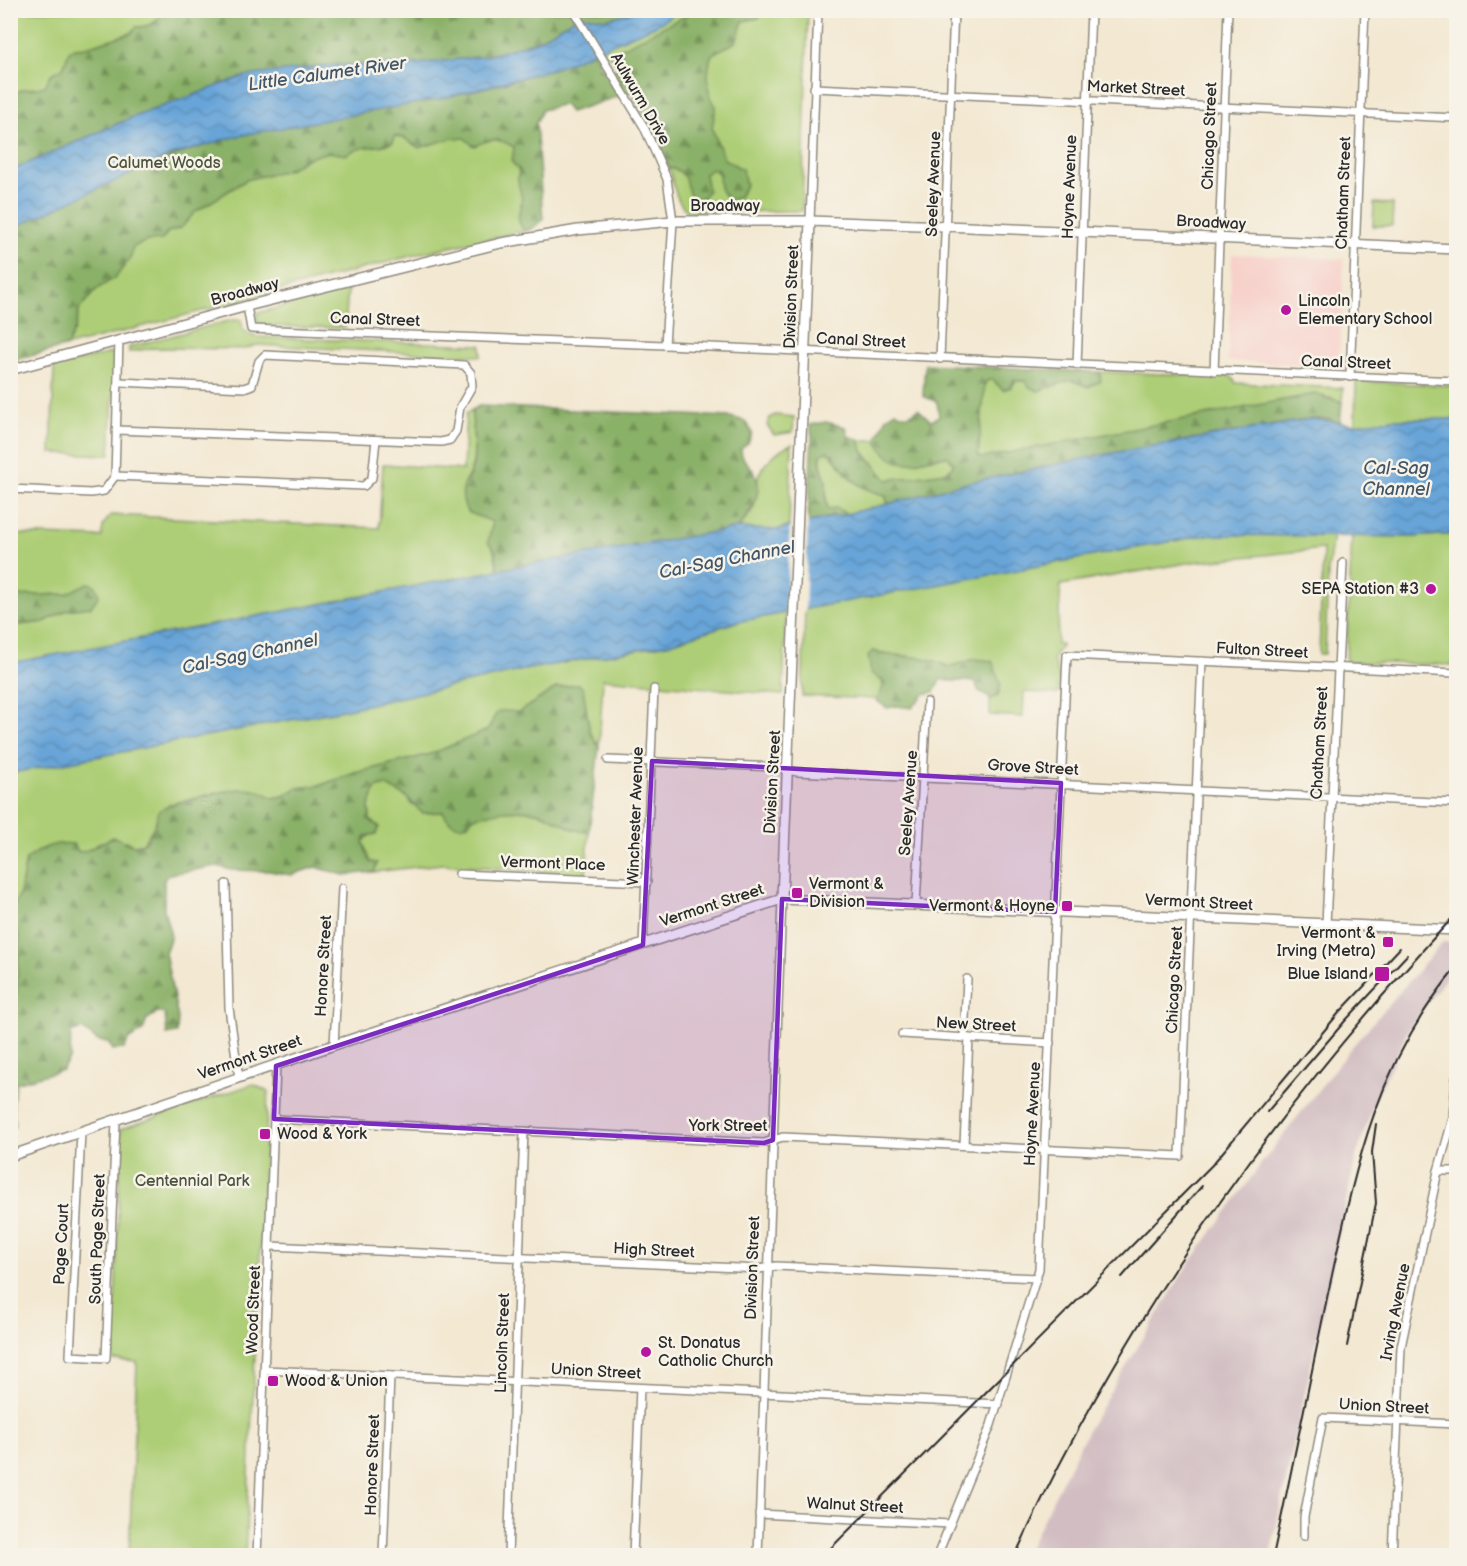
<svg xmlns="http://www.w3.org/2000/svg" width="1467" height="1566" font-family="'Balsamiq Sans',sans-serif">
  <style>
    .built { fill: #f7d0ca }
    .industrial { fill: #d2bec2 }
    .green { fill: #adce76; stroke: #6c7c50; stroke-width: 1.5 }
    .forest { fill: url(#forest-firs); stroke: #5a6e49; stroke-width: 1.5 }
    .water { fill: url(#water-waves); stroke: #496882; stroke-width: 1.5 }
    .pier { fill: #f3e8d2 }
    .lines { fill: none; stroke-linecap: round; stroke-linejoin: round }
    .minor-casing { stroke: #8f8a7e; stroke-width: 10 }
    .tertiary-casing { stroke: #8f8a7e; stroke-width: 12 }
    .minor { stroke: #fff; stroke-width: 7 }
    .tertiary { stroke: #fff; stroke-width: 9 }
    .rail { stroke: #2b2b2b; stroke-width: 2 }
    .marked { fill: #7b2cbf; fill-opacity: 0.2; stroke: #7b2cbf; stroke-width: 4.5; stroke-linejoin: round }
    .poi-dot { fill: #b5179e; stroke: #f7f3e8; stroke-width: 2 }
    .labels { text-anchor: middle; dominant-baseline: central; stroke-width: 5; stroke-linejoin: round; paint-order: stroke }
    .street-label { font-size: 16px; fill: #2b2b2b; stroke: #f7f3e8 }
    .park-label { font-size: 16px; fill: #4c543e; stroke: #f7f3e8 }
    .poi-label { font-size: 16px; fill: #2b2b2b; stroke: #f7f3e8; text-anchor: start }
    .water-label { font-size: 18px; font-style: italic; fill: #405568; stroke: #f7f3e8 }
  </style>
  <defs>
    <pattern id="forest-firs" width="22" height="20" patternUnits="userSpaceOnUse" patternTransform="scale(1.5)"><rect width="22" height="20" fill="#8ab167"/><path d="M5 1l3.5 6h-7zM16 11l3.5 6h-7z" fill="#719055"/></pattern>
    <pattern id="water-waves" width="16" height="10" patternUnits="userSpaceOnUse" patternTransform="scale(1.5)"><rect width="16" height="10" fill="#67a4d8"/><path d="M0 5q4-4 8 0t8 0" fill="none" stroke="#5586af"/></pattern>
  </defs>
  <rect width="100%" height="100%" fill="#f7f3e8"/>
  <filter id="ink" filterUnits="userSpaceOnUse"><feTurbulence type="fractalNoise" baseFrequency=".0167" numOctaves="2"/><feDisplacementMap in="SourceGraphic" scale="12" xChannelSelector="R" yChannelSelector="G"/><feConvolveMatrix kernelMatrix="1 2 1 2 8 2 1 2 1" color-interpolation-filters="sRGB"/></filter>
  <filter id="wash" filterUnits="userSpaceOnUse"><feTurbulence type="fractalNoise" baseFrequency=".008" numOctaves="4" result="noise"/><feDisplacementMap in="SourceGraphic" scale="24" xChannelSelector="R" yChannelSelector="G"/><feGaussianBlur stdDeviation="1.35" result="paint"/><feColorMatrix in="noise" values="0 0 0 0 0 0 0 0 0 0 0 0 0 0 0 0 0 1.4 0 .05"/><feComposite in="paint" operator="in"/></filter>
  <g filter="url(#wash)">
    <rect width="100%" height="100%" fill="#f3e8d2"/>
    <polygon class="built" points="1232,254 1344,259 1339,366 1228,361"/>
    <polygon class="industrial" points="1443,942 1456,943 1456,964 1409,1029 1375,1100 1356,1156 1270,1555 1025,1555 1090,1426 1183,1273 1261,1164 1350,1049"/>
    <g class="green">
      <path d="M10,11H808L802,211L688,212C673,199 675,183 668,166C652,128 632,89 610,55L519,89L530,230L422,253L11,361Z"/>
      <polygon points="1374,203 1393,204 1392,226 1373,226"/>
      <polygon points="348,290 345,328 261,326 257,321 257,313"/>
      <polygon points="232,320 241,320 243,330 255,337 481,345 481,356 257,345 245,349 152,348 129,352 129,347"/>
      <polygon points="115,352 110,455 51,453 54,367"/>
      <polygon points="1099,372 1231,376 1236,383 1343,388 1342,402 1331,398 988,457 980,459 978,455 985,382 992,379 1003,390 1011,387 1016,381 1025,381 1038,391 1071,380 1088,387 1101,376"/>
      <polygon points="1356,381 1456,386 1456,419 1393,419 1355,424"/>
      <path d="M472,410C472,436 480,464 463,484L484,517L493,522L490,533L498,570L11,663V626L44,622L67,610L77,608L66,594L11,596V534L102,537L103,525L111,515L379,528L383,464L463,470L466,414Z"/>
      <polygon points="775,415 794,417 793,432 774,435 767,425 770,418"/>
      <path d="M859,440H876C896,475 918,458 947,456L954,464L947,472L887,480L863,451Z"/>
      <path d="M792,444L789,526L776,530L738,528C743,522 749,516 753,509C758,499 755,491 757,481C759,467 779,448 792,444Z"/>
      <path d="M827,451C835,457 837,462 843,469C853,484 868,491 885,495L888,504L846,514L837,508L828,509C824,499 827,494 826,484C826,473 819,469 821,455Z"/>
      <polygon points="1456,534 1456,665 1346,662 1352,536 1411,537"/>
      <path d="M1206,535H1333L1328,570L1325,654H1319L1323,549L1193,562L1061,585L1057,644H1062L1053,659L1059,678L1058,694L1024,692L1023,717L990,715V699L998,696L975,659L949,667C924,653 900,659 873,651L871,673L883,681V687L878,699L802,696L805,609Z"/>
      <path d="M786,613L783,695L603,679L599,747L590,732L578,684L556,688L519,712H511L491,723L488,730L431,754L355,773L321,785L297,788L284,796L273,798C247,779 198,798 169,804L143,843L133,845L126,841L100,842L88,851L26,860L20,893L13,908V925L19,936L17,992L12,1003L11,1040V773L348,709L524,670L667,644L736,622Z"/>
      <path d="M386,785L407,797L412,805L443,812L467,825L473,817C495,812 519,807 540,813C557,818 572,833 589,832L586,875L442,864L374,872L377,863L370,862L363,842L379,826L370,820L369,806L376,788Z"/>
      <polygon points="10,1084 16,1085 13,1100 15,1126 11,1130"/>
      <polygon points="253,1084 268,1092 245,1555 129,1555 137,1362 113,1360 121,1129"/>
    </g>
    <g class="forest">
      <path d="M162,11H637L606,19L580,15L537,41L487,56L417,64L133,117L11,171L10,98C20,85 32,91 45,86L51,74L63,68L69,51L74,48L86,47L131,33L136,27C148,27 158,23 162,11Z"/>
      <path d="M694,11H762L759,18L743,21L736,42L712,54C707,68 705,96 716,106L712,128L724,159L742,169L746,185L739,197L729,200C719,191 719,186 719,173L712,169L705,174L708,191L703,197L692,201C685,189 690,170 669,168L631,92L570,112L564,104L542,110L536,123L543,219L533,228L524,231C511,212 525,209 521,194C519,184 516,182 519,171L512,162L514,147C494,136 491,139 474,146L464,138H453L419,148L404,138L394,136L393,142C378,149 361,144 346,155L329,152L308,158L287,170L246,180L195,212L181,228L168,232L162,240L147,241L133,247L131,257L116,277L97,289L80,308L75,329L67,346L11,361V229L31,217C98,188 163,155 234,137C354,108 479,102 593,52L605,72L616,69L624,80L610,54Z"/>
      <path d="M925,364L1099,372L1101,381L1088,387L1071,380L1038,391L1029,387L1025,381H1016L1011,387L1003,390L992,379L985,382L978,455L981,458L1315,394L1342,402L1340,423L1329,419H1311C1169,443 1027,466 888,504L885,495C868,491 853,484 843,469C837,461 835,457 827,451L821,455C818,469 826,473 826,484C827,494 824,499 828,509L837,508L846,514L808,522L812,436L810,425L826,422L846,427L848,436L859,440L863,451L887,480L947,472L954,464L947,456C915,458 897,477 876,440L887,417L896,411C906,418 909,416 918,409L931,421L939,416L937,402L923,396Z"/>
      <path d="M479,406L730,417L745,421L752,433L748,443L741,449C741,461 749,463 754,472C766,492 749,513 738,528L498,570L495,550L488,542L493,522L467,512C454,481 473,485 474,459C475,443 472,426 472,410Z"/>
      <polygon points="88,583 95,585 99,595 91,607 67,610 44,622 11,626 11,596 66,594"/>
      <path d="M873,651C902,660 920,652 949,667L975,659L992,661L1001,685L998,696L990,699L978,690L976,683C964,678 953,684 941,679L934,692L924,694L912,708L897,706L887,708L877,701L883,687L882,681L871,673L868,656Z"/>
      <path d="M578,684L583,688L590,732L599,747L589,832C572,833 557,818 541,813C519,807 495,812 474,817C462,831 451,827 443,812L422,813L407,797L385,785L376,788L369,806L370,820L379,827L376,834L366,836L363,842L370,862L377,863L374,872L344,875L315,867L291,875L269,871L231,870L217,866L170,874L164,879V910L171,936L165,953L178,1018L177,1033L167,1035L165,1014L158,1013L147,1019L143,1031L129,1039L124,1049L113,1050L108,1042L98,1041L82,1029L71,1033L70,1058L62,1070L11,1084L12,1003L17,991L19,936L13,925V908L20,893L26,860C40,849 54,841 73,844L79,852C91,851 102,841 114,837C120,839 126,843 132,845C150,850 155,822 159,811C172,802 186,802 200,798C223,791 251,782 273,798L284,796L297,788L321,785L355,773L431,754L488,730C499,705 497,711 519,712L556,688Z"/>
    </g>
    <g class="water">
      <polygon points="637,11 679,11 657,25 556,68 440,99 238,136 169,156 11,229 10,171 133,117 245,76 332,65 417,64 487,56 537,41 580,15 606,19"/>
      <polygon points="1311,419 1355,424 1393,419 1456,419 1456,534 1411,537 1206,535 736,622 667,644 524,670 348,709 11,773 11,663 530,564 738,528 776,530 888,504 961,484 1101,455"/>
    </g>
    <polygon class="pier" points="808,519 805,613 786,616 790,523"/>
  </g>
  <g filter="url(#ink)">
    <g class="lines">
      <defs>
        <g id="minor">
          <polyline points="573,10 644,127 667,179 673,221 665,345"/>
          <polyline points="814,88 1456,118"/>
          <polyline points="810,221 818,10"/>
          <polyline points="247,306 251,329 665,345 1456,381"/>
          <polyline points="940,359 954,10"/>
          <polyline points="1077,365 1091,10"/>
          <polyline points="1214,371 1228,10"/>
          <polyline points="1350,377 1365,10"/>
          <polyline points="116,430 441,442 450,440 456,431 460,407 472,386 471,373 464,365 265,355 259,361 252,385 244,388 120,382"/>
          <polyline points="115,476 364,486 372,478 376,440"/>
          <polyline points="10,489 91,493 104,491 115,476 119,340"/>
          <polyline points="608,760 776,767 797,772 1456,803"/>
          <polyline points="459,874 647,882"/>
          <polyline points="226,884 229,1008 239,1078"/>
          <polyline points="916,905 927,702"/>
          <polyline points="1326,924 1343,563"/>
          <polyline points="643,945 654,689"/>
          <polyline points="902,1034 1050,1043"/>
          <polyline points="964,1038 967,979"/>
          <polyline points="334,1045 342,888"/>
          <polyline points="274,1119 764,1143 783,1137 1180,1156 1202,661"/>
          <polyline points="81,1132 70,1356 106,1358 116,1121"/>
          <polyline points="964,1145 969,1038"/>
          <polyline points="1438,1171 1456,1171"/>
          <polyline points="270,1246 759,1269 776,1266 1037,1278"/>
          <polyline points="265,1370 999,1404"/>
          <polyline points="759,1514 950,1524"/>
          <polyline points="1304,1536 1304,1517 1323,1418 1456,1424"/>
          <polyline points="257,1556 276,1066"/>
          <polyline points="383,1556 390,1376"/>
          <polyline points="508,1556 524,1131"/>
          <polyline points="633,1556 640,1388"/>
          <polyline points="758,1556 782,899"/>
          <polyline points="937,1556 991,1425 1039,1269 1067,655 1456,673"/>
          <polyline points="1392,1556 1401,1347 1438,1171 1453,1118 1456,1078"/>
        </g>
        <g id="tertiary">
          <polyline points="10,370 247,306 501,243 578,230 673,221 810,221 946,226 1456,249"/>
          <polyline points="782,899 810,221"/>
          <polyline points="10,1156 334,1045 782,899 1456,930"/>
        </g>
      </defs>
      <use href="#minor" class="minor-casing"/>
      <use href="#tertiary" class="tertiary-casing"/>
      <use href="#minor" class="minor"/>
      <use href="#tertiary" class="tertiary"/>
      <g class="rail">
        <polyline points="1267,1112 1345,1021 1407,955"/>
        <polyline points="1122,1277 1202,1186"/>
        <polyline points="1347,1346 1376,1203 1372,1152 1376,1124"/>
        <polyline points="823,1556 1212,1165 1338,1014 1400,948"/>
        <path d="M1015,1556C1124,1317 1278,1105 1456,914"/>
        <path d="M1273,1556C1292,1470 1309,1384 1327,1298C1354,1175 1373,1068 1456,968"/>
      </g>
    </g>
  </g>
  <path class="marked" d="M652,761L1061,783L1055,912L782,899L773,1140L764,1143L274,1119L276,1066L643,945Z"/>
  <g class="poi-dot">
    <circle cx="1286" cy="310" r="6"/>
    <circle cx="1431" cy="589" r="6"/>
    <rect x="791" y="887" width="12" height="12" rx="3"/>
    <rect x="1061" y="900" width="12" height="12" rx="3"/>
    <rect x="1382" y="936" width="12" height="12" rx="3"/>
    <rect x="1374" y="966" width="16" height="16" rx="3"/>
    <rect x="259" y="1128" width="12" height="12" rx="3"/>
    <circle cx="646" cy="1352" r="6"/>
    <rect x="267" y="1375" width="12" height="12" rx="3"/>
  </g>
  <g class="labels">
    <g class="street-label">
      <text transform="translate(1136 89) rotate(3)">Market Street</text>
      <text transform="translate(640 99) rotate(60)">Aulwurm Drive</text>
      <text transform="translate(1210 136) rotate(-88)">Chicago Street</text>
      <text transform="translate(934 184) rotate(-88)">Seeley Avenue</text>
      <text transform="translate(1070 187) rotate(-88)">Hoyne Avenue</text>
      <text transform="translate(1344 193) rotate(-88)">Chatham Street</text>
      <text x="725" y="206">Broadway</text>
      <text transform="translate(1211 223) rotate(3)">Broadway</text>
      <text transform="translate(245 292) rotate(-15)">Broadway</text>
      <text transform="translate(792 297) rotate(-88)">Division Street</text>
      <text transform="translate(375 320) rotate(2)">Canal Street</text>
      <text transform="translate(861 341) rotate(3)">Canal Street</text>
      <text transform="translate(1346 363) rotate(2)">Canal Street</text>
      <text transform="translate(1262 651) rotate(3)">Fulton Street</text>
      <text transform="translate(1320 743) rotate(-87)">Chatham Street</text>
      <text transform="translate(1033 768) rotate(3)">Grove Street</text>
      <text transform="translate(773 782) rotate(-87)">Division Street</text>
      <text transform="translate(909 803) rotate(-86)">Seeley Avenue</text>
      <text transform="translate(636 816) rotate(-88)">Winchester Avenue</text>
      <text transform="translate(553 864) rotate(2)">Vermont Place</text>
      <text transform="translate(1199 903) rotate(3)">Vermont Street</text>
      <text transform="translate(712 906) rotate(-18)">Vermont Street</text>
      <text transform="translate(324 966) rotate(-87)">Honore Street</text>
      <text transform="translate(1175 980) rotate(-87)">Chicago Street</text>
      <text transform="translate(976 1025) rotate(3)">New Street</text>
      <text transform="translate(250 1058) rotate(-19)">Vermont Street</text>
      <text transform="translate(1033 1114) rotate(-87)">Hoyne Avenue</text>
      <text x="728" y="1126">York Street</text>
      <text transform="translate(98 1239) rotate(-88)">South Page Street</text>
      <text transform="translate(62 1244) rotate(-87)">Page Court</text>
      <text transform="translate(654 1251) rotate(3)">High Street</text>
      <text transform="translate(753 1268) rotate(-88)">Division Street</text>
      <text transform="translate(254 1310) rotate(-88)">Wood Street</text>
      <text transform="translate(1396 1312) rotate(-79)">Irving Avenue</text>
      <text transform="translate(503 1343) rotate(-88)">Lincoln Street</text>
      <text transform="translate(596 1372) rotate(3)">Union Street</text>
      <text transform="translate(1384 1407) rotate(3)">Union Street</text>
      <text transform="translate(373 1465) rotate(-88)">Honore Street</text>
      <text transform="translate(855 1506) rotate(3)">Walnut Street</text>
    </g>
    <g class="park-label">
      <text x="164" y="163">Calumet Woods</text>
      <text x="192" y="1181">Centennial Park</text>
    </g>
    <g class="poi-label">
      <text x="1298" y="301">Lincoln<tspan x="1298" dy="18">Elementary School</tspan></text>
      <text x="1419" y="589" text-anchor="end">SEPA Station #3</text>
      <text x="809" y="884">Vermont &amp;<tspan x="809" dy="18">Division</tspan></text>
      <text x="1055" y="906" text-anchor="end">Vermont &amp; Hoyne</text>
      <text x="1376" y="933" text-anchor="end">Vermont &amp;<tspan x="1376" dy="18">Irving (Metra)</tspan></text>
      <text x="1368" y="974" text-anchor="end">Blue Island</text>
      <text x="277" y="1134">Wood &amp; York</text>
      <text x="658" y="1343">St. Donatus<tspan x="658" dy="18">Catholic Church</tspan></text>
      <text x="285" y="1381">Wood &amp; Union</text>
    </g>
    <g class="water-label">
      <text transform="translate(327 74) rotate(-8)">Little Calumet River</text>
      <text x="1396" y="468">Cal-Sag<tspan x="1396" dy="21">Channel</tspan></text>
      <text transform="translate(727 560) rotate(-11)">Cal-Sag Channel</text>
      <text transform="translate(250 654) rotate(-12)">Cal-Sag Channel</text>
    </g>
  </g>
  <rect width="1467" height="1566" fill="none" stroke="#f7f3e8" stroke-width="36"/>
</svg>
